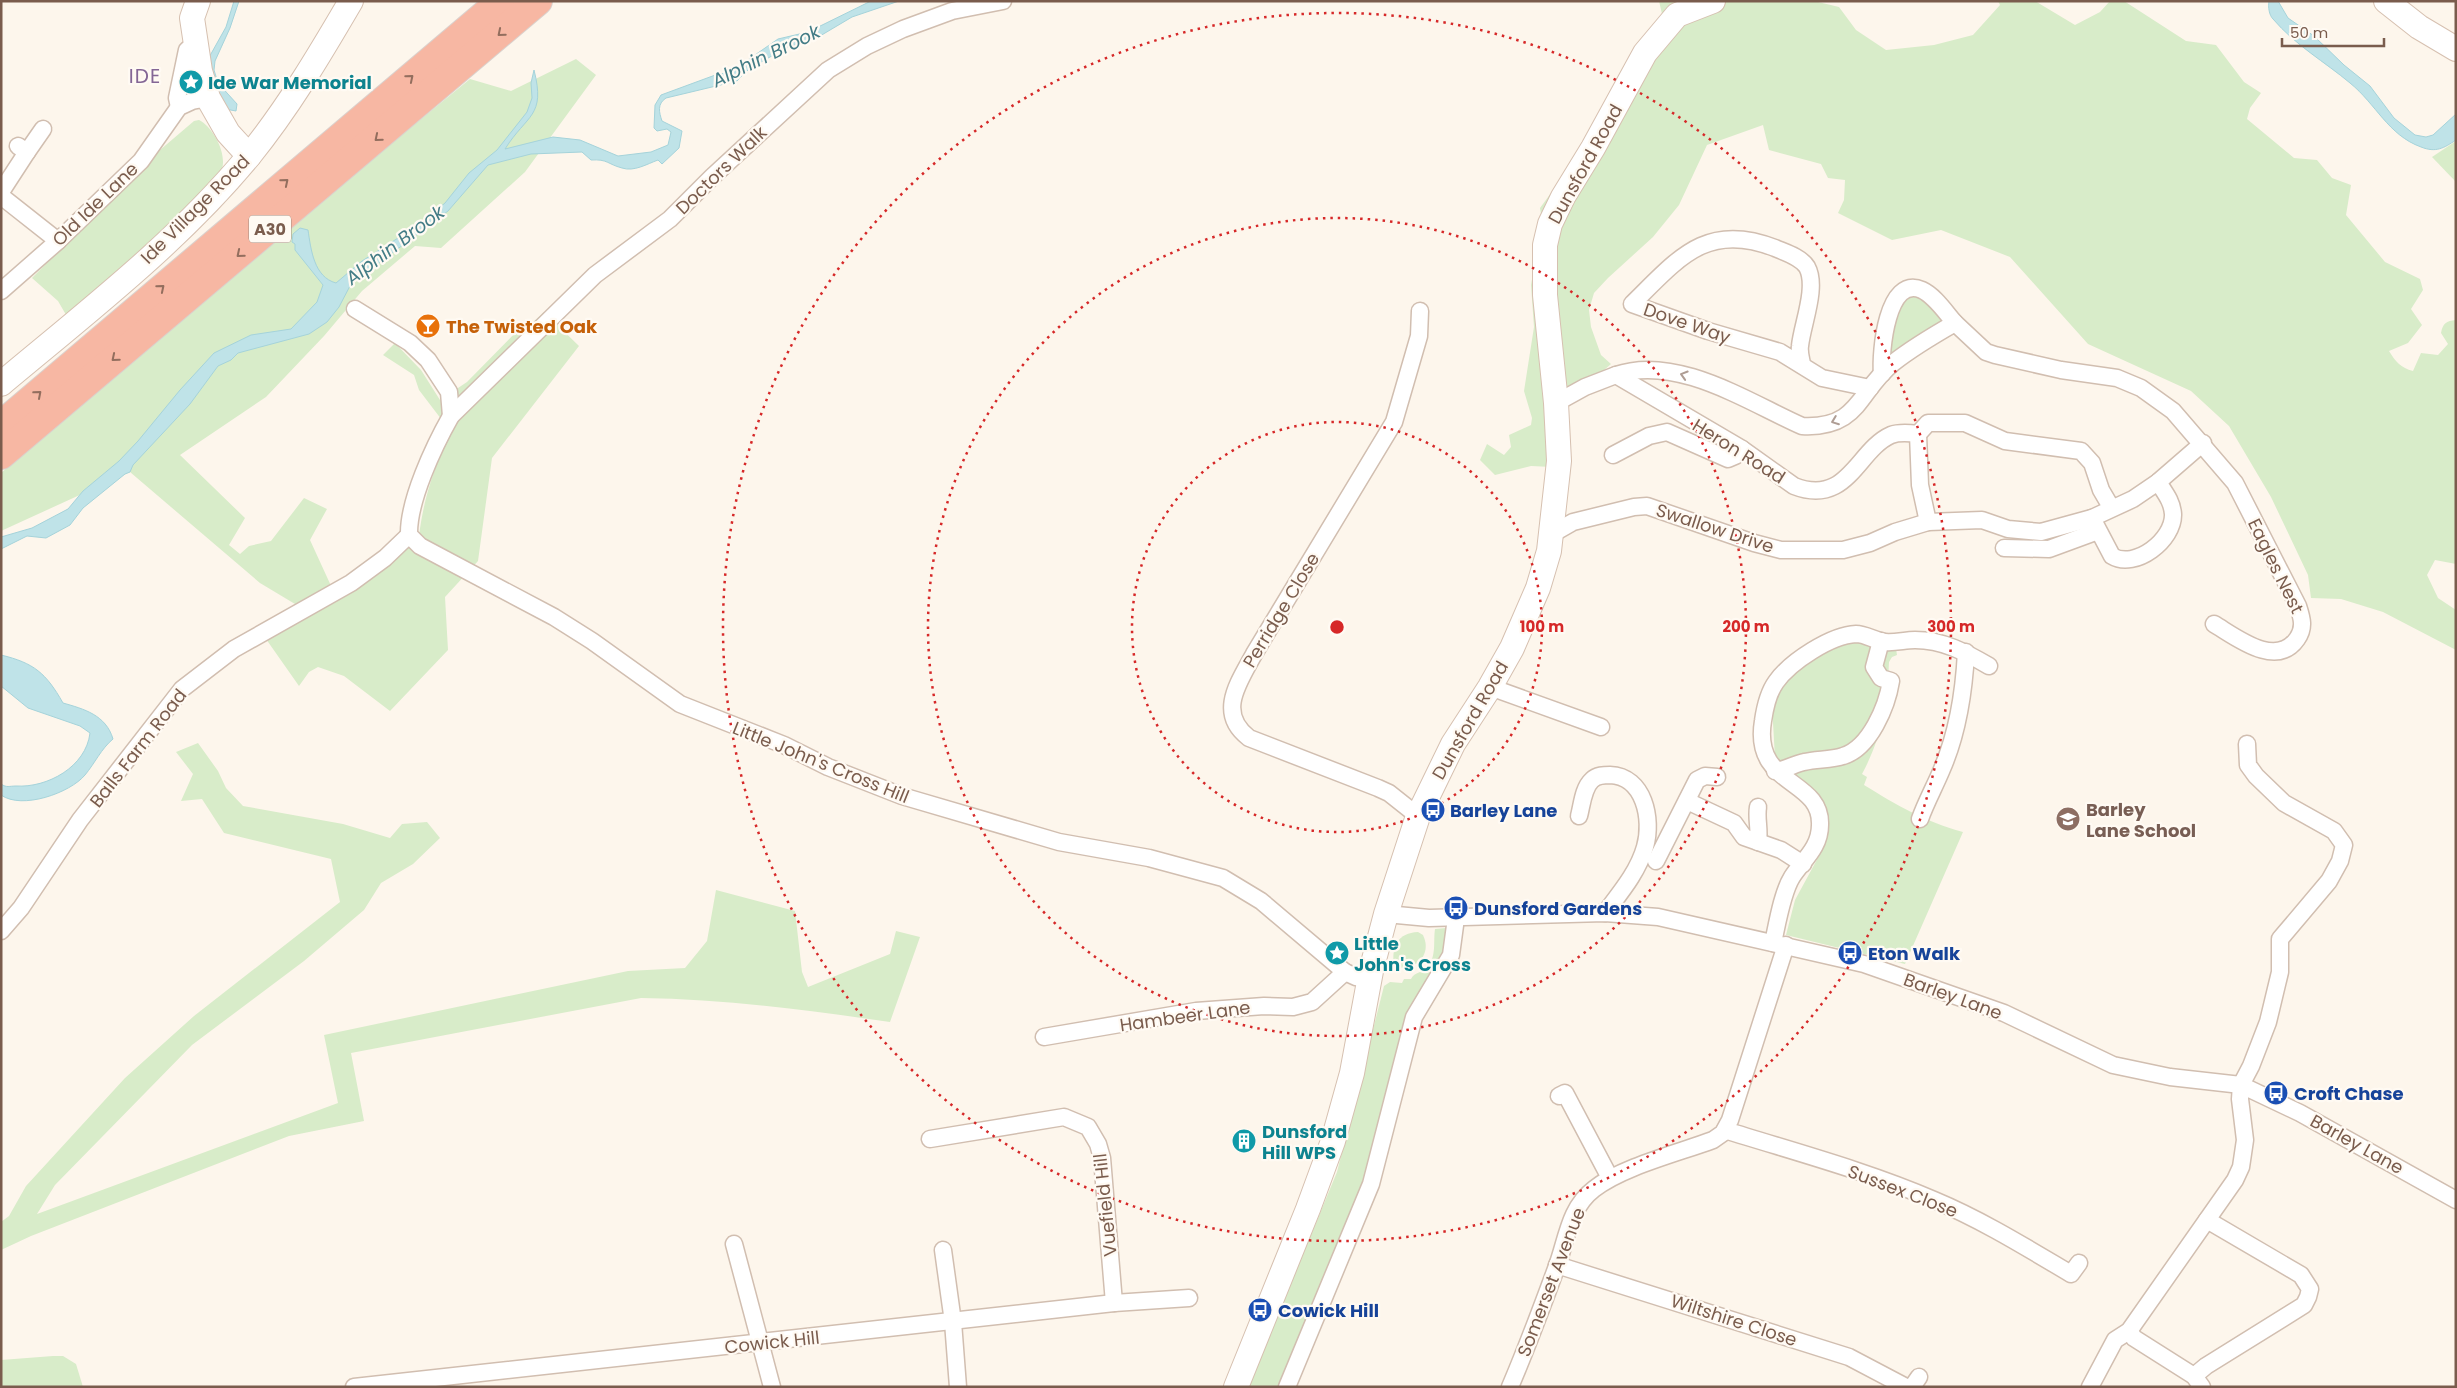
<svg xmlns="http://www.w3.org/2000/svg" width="2457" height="1388" font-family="Poppins,sans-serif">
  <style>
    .green { fill: #d8ecc9 }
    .water { fill: #bfe3e8; stroke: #a5d3da }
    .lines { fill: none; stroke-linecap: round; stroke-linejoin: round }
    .street-casing { stroke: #d1beb0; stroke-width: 19 }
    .secondary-casing { stroke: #d6c0b0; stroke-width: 26 }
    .highway-casing { stroke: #dad1cd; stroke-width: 30 }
    .street { stroke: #fff; stroke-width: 16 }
    .secondary { stroke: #fff; stroke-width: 24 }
    .highway { stroke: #f7b7a3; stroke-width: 28 }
    .oneway { stroke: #936e5e }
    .oneway2 { stroke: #af9d94 }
    .ring { fill: none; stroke: #d62828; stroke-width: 2.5; stroke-dasharray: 2.5 5 }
    .labels { text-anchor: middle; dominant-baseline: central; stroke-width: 4.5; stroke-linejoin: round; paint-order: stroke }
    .shield { fill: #fffaf3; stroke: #a28b7f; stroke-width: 1 }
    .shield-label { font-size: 16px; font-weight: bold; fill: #7a5c4d }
    .culture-label { font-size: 18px; font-weight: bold; fill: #0d838f; stroke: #fffaf3; text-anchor: start }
    .street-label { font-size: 18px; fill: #7a5c4d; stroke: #fffaf3 }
    .food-label { font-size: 18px; font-weight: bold; fill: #c56008; stroke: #fffaf3; text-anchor: start }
    .education-label { font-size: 18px; font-weight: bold; fill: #785e54; stroke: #fffaf3; text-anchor: start }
    .transit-label { font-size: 18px; font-weight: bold; fill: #164399; stroke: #fffaf3; text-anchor: start }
    .water-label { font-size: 19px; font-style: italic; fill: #437c86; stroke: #fffaf3 }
    .quarter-label { font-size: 20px; letter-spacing: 1px; fill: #846695; stroke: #fffaf3 }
    .centre { fill: #d62828; stroke: #fffaf3; stroke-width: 2.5 }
    .ring-label { font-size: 15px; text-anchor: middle; font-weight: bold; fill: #d62828; stroke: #fffaf3; stroke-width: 4.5; stroke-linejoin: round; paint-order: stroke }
  </style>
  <rect width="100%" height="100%" fill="#fdf6ec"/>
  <g class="green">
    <path d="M1659,1H1814L1839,7L1856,30L1886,50L1934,45L1973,35L2000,5L1998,1H2035L2075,25L2100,12L2110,1H2124L2186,41L2216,45L2244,82L2261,93L2250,108L2247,119L2294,158L2317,160L2332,178L2351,185L2346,215L2385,262L2420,279L2423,290L2411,309L2422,325L2408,343L2389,351C2395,361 2401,368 2413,371L2421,353L2438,355L2448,344L2441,333C2443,323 2446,321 2456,320V564L2435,560L2427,575L2438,598L2456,610V650L2383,612L2341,599L2311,598L2308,575L2271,497L2229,426L2191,391L2088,344L2010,257L1941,230L1892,240L1838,213L1844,200L1845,180L1828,178L1821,164L1769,150L1763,125L1707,145L1679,205L1653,237L1608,278L1594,293L1589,310L1591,327L1601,355L1611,364L1596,377L1564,388L1552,467L1531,466L1495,475L1480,460L1487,444L1504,455L1511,447L1509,435L1531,425L1532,418L1524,391L1534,327L1531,285L1542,221L1540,208L1581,152L1619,116L1674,29L1662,14Z"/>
    <path d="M576,59L596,75L525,172L441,248L415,246L362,291L324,336L266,397L180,455L245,518L229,545L240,554L249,546L271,541L304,498L327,509L310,540L332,588L419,536C424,496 434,468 451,432L419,390L414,375L383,355L395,343L421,370L440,400L467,382L519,329L528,327L544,312L579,346L492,458L478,561L445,597L448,650L390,711L344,676L318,667L309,672L299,686L266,639L297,622L295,604L260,583L130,472L1,531V473L244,264L470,79L511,91Z"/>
    <path d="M199,120C213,127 227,153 222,169C216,185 188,207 175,219C140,253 105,287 69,320L58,301L32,278L153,156L194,121Z"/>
    <polygon points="2456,141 2456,182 2432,157"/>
    <polygon points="1917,293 1947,319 1886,360 1901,298"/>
    <path d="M1852,642H1864L1896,649L1897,655L1892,657L1889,662C1887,705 1882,737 1862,774L1867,777L1864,785C1898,806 1924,821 1963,832L1905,964L1786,935L1795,900L1826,843V817L1775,758L1772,705L1774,696L1794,672L1821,654Z"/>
    <path d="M198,743L218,771L226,788L243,806L343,824L390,838L402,824L427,822L440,838L413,864L381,883L364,910L304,961L192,1045L55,1185L37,1214L338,1103L324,1035L628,971L685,968L707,941L716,890L795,911L802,972L808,987L890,954L896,931L920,937L890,1022C807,1010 724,999 641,998L351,1053L364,1121L289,1136L31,1236L1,1250V1222L9,1216L26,1186L125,1078L194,1016L340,902L331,859L224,833L202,799L181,801L193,774L176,752Z"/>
    <path d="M1446,928L1451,932V942L1415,1005L1399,1040L1371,1164L1281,1387H1243L1285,1298L1337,1172L1384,986L1390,982L1402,983L1404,979H1411C1414,972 1422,973 1427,968C1437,956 1433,942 1435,929Z"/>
    <path d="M1418,932L1423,935C1428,946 1426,953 1419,963L1403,968L1394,966C1391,946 1398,933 1418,932Z"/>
    <polygon points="53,1356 63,1356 76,1364 83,1387 1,1387 1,1360"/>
  </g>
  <g class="water">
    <polygon points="234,1 239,1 230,28 215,61 214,70 218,83 237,104 236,111 225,109 216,102 207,61 226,27"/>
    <path d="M871,1H899L852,17L820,36L784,49L749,69L737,81L666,98C657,104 659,112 662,121L682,131L679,148L662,164L658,160C647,164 634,172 622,168C607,164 608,159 591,160L582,152L531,154L488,165L448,211L351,284L339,307L327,322L309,334L238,353L231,360L218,366L190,404L133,465L130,472L125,474L83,508L70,525L46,538L27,536L1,549V537L32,528L68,509L83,491L119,461L138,441L180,390L214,353L251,335L291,329L317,302L323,285L295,250V244L292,242L293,234L300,228L308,230C311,250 314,277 336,283L362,261L420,224L445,203L469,173L497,150L527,112L532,98L531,83L534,70C546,117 527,114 505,149L553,137L580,140L618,156L651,152L668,145L671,132L667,129L657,131L654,128L655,105L661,95L718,74L729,73L778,39L808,32Z"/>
    <path d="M2269,1H2278L2288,18L2314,36L2344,65L2370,86L2394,118L2415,135L2426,137L2433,135L2456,114V140C2444,148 2436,153 2421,147C2388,135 2376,104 2350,83C2325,62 2295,45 2273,19C2269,15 2268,7 2269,1Z"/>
    <path d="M1,655C34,663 46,673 63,703C84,709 106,715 113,739C101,749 95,763 85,775C70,793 22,810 1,795V784C7,788 9,786 16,786C47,788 86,767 90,733L80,726L28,708L1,686Z"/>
  </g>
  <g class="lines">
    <defs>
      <g id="street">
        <path d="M1003,1L952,11L903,29L867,46L828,70L712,177L670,219L595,275L451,416C434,446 408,501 409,535L420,546L554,617L592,641L680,704L784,745L828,767L902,796L1059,842L1149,858L1223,878L1261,901L1345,972L1356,977L1370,979"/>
        <polyline points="179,107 177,98 187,50 196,43"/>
        <polyline points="27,152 43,129"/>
        <polyline points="1,192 27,152 18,146"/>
        <polyline points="1,196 58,241"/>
        <polyline points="1,291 58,241 141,161 179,107 192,101 208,98"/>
        <polyline points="355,309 410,343 428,360 449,392 451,416"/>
        <path d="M1802,364C1801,358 1799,352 1800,346C1802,325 1818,287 1807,267C1801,257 1784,252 1775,248C1706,221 1678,259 1632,304L1708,331L1780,352L1822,378L1870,388"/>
        <path d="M1882,374C1880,352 1887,274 1922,290C1935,296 1946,313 1955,323"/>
        <path d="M1616,375C1676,354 1748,402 1802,426C1860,429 1858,391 1893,363C1912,348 1934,335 1955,323L1986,352L1995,355L2061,370L2117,378L2141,388L2173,411L2235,483L2298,606C2302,618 2305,628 2297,639C2276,669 2236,637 2214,624"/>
        <path d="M1556,403L1585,387L1616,375L1742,449L1794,486C1848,507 1857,450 1891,435C1899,432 1910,433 1918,434"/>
        <polyline points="1918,434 1928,423 1965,423 2005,441 2081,451 2092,463 2101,490 2111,507"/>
        <polyline points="1918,434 1920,485 1928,522"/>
        <polyline points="1613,455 1649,436 1667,432 1728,459 1735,456 1742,449"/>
        <path d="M2092,518L2112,556C2135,570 2174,540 2173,514C2172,501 2165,493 2158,482"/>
        <polyline points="1552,534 1573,522 1634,507 1647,506 1754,543 1781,550 1843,550 1870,543 1895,532 1928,522 1982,520 2008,529 2041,532 2092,518 2133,499 2158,482 2203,443"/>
        <polyline points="2004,548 2049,549 2098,531"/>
        <polyline points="1490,687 1601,727"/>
        <path d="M1775,771C1786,770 1794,764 1804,762C1817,759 1831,760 1843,756C1870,748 1887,706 1891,681L1881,678L1874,667L1881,641"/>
        <polyline points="1687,801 1734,823 1744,837 1781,850 1803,864"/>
        <path d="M1758,807C1756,819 1760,829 1758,842"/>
        <path d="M1418,816L1389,793L1378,788L1249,738C1216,713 1239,682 1254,654L1394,422L1419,336L1420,311"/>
        <path d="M1579,816C1582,805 1583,788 1592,780C1597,775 1604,775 1610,775C1644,776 1653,819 1645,847C1638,872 1620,893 1605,913"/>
        <path d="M1920,819C1926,802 1935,786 1942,769C1958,732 1964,692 1966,652"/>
        <polyline points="1656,861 1697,780 1705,776 1717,777"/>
        <polyline points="1386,914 1429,918 1605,913 1658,917 1864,964 2004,1013 2113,1065 2170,1077 2241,1085 2300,1113 2456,1200"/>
        <polyline points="1,931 21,908 80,820 182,689 234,649 351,583 385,558 409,535"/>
        <path d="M1773,943C1777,925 1782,893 1792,877C1803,860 1820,848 1820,825C1822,778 1752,787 1763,721C1765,707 1768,693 1776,682C1790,662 1831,635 1856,634C1866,634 1875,641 1885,642C1895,643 1905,640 1915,640C1943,640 1965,652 1989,666"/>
        <polyline points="1044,1037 1196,1011 1264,1006 1293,1007 1312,1002 1345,972"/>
        <polyline points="1559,1096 1565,1093 1610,1178"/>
        <path d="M1725,1130C1795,1152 1867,1171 1934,1200C1982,1220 2027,1248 2071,1274L2079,1263"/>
        <polyline points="930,1139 1064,1117 1088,1127 1098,1144 1102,1158 1114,1303"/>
        <polyline points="734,1244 772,1387"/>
        <polyline points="943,1250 953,1322 958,1387"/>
        <polyline points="1557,1265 1849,1357 1906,1387"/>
        <polyline points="2129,1331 2134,1338 2194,1376 2202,1387"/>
        <polyline points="2194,1376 2206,1366 2304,1305 2308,1297 2310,1289 2301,1275 2207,1220"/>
        <polyline points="354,1387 1114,1303 1189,1298"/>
        <polyline points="1287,1387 1371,1184 1414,1017 1451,955 1456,918"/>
        <path d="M1510,1387C1527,1347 1542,1307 1557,1266C1567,1239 1569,1208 1594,1189C1622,1167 1678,1153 1713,1140L1723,1133L1730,1120L1786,945"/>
        <polyline points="1912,1387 1919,1377"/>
        <polyline points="2090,1387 2115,1340 2129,1331 2235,1180 2241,1167 2245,1140 2240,1099 2241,1085 2251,1066 2268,1022 2280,972 2280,939 2329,881 2340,861 2344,845 2334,831 2284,803 2256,776 2248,765 2247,744"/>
      </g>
      <g id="secondary">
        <polyline points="198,1 192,18 200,71 208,98 228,133 249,156"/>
        <polyline points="2386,1 2419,27 2456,49"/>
        <path d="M1,384C87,312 178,242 249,156C288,108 320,54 351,1"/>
        <polyline points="1236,1387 1308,1209 1333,1141 1352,1073 1371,971 1386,914 1418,816 1453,744 1490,687 1512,648 1538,588 1549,551 1559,461 1556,403 1545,295 1545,245 1550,224 1563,197 1593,148 1645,53 1677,15 1713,1"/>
      </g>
      <g id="highway">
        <polyline points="1,425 501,1"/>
        <polyline points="1,455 538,1"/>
      </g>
    </defs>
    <use href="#street" class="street-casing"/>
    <use href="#secondary" class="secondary-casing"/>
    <use href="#highway" class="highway-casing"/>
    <use href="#street" class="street"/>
    <use href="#secondary" class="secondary"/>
    <use href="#highway" class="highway"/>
  </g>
  <defs><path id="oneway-chevron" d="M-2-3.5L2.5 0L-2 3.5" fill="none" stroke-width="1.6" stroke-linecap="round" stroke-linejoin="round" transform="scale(1.25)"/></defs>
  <g class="oneway">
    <use href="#oneway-chevron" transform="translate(501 33) rotate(140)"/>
    <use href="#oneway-chevron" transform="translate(410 78) rotate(-40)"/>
    <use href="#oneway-chevron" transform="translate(378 138) rotate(140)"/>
    <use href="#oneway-chevron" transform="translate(285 182) rotate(-40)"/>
    <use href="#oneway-chevron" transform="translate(240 254) rotate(140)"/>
    <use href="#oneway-chevron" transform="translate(161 288) rotate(-40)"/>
    <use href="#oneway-chevron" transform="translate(115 358) rotate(140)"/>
    <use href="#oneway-chevron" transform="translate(38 394) rotate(-41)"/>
  </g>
  <g class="oneway2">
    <use href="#oneway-chevron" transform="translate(1684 375) rotate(-163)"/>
    <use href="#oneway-chevron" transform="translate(1835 421) rotate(159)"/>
  </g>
  <g class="ring">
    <circle cx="1337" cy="627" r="205"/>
    <circle cx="1337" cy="627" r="409"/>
    <circle cx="1337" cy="627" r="614"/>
  </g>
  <defs>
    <symbol id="sight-disc" viewBox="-11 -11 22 22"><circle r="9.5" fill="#0f9aa8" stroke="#fffaf3"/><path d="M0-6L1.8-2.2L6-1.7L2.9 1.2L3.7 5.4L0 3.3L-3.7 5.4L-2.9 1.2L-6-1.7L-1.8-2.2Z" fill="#fff"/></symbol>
    <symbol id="bar-disc" viewBox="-11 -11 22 22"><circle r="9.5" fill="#e8710a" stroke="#fffaf3"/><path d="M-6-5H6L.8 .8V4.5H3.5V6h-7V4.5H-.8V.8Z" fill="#fff"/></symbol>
    <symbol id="bus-disc" viewBox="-11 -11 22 22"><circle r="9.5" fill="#1a4fb4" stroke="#fffaf3"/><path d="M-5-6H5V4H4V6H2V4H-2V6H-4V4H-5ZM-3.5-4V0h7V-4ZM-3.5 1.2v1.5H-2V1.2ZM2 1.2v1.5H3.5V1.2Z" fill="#fff"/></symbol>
    <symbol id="school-disc" viewBox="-11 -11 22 22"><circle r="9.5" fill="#8d6e63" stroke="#fffaf3"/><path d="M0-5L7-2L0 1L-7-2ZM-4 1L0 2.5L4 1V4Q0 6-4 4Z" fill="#fff"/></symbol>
    <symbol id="building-disc" viewBox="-11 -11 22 22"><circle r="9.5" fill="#0f9aa8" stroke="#fffaf3"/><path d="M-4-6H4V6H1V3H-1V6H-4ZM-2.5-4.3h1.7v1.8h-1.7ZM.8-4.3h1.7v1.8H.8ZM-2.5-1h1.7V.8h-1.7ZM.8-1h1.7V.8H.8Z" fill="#fff"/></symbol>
  </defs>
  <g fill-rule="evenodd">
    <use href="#sight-disc" x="177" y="68" width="28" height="28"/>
    <use href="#bar-disc" x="414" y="312" width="28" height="28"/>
    <use href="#bus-disc" x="1419" y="796" width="28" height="28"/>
    <use href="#school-disc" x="2054" y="805" width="28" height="28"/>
    <use href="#bus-disc" x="1442" y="894" width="28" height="28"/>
    <use href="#sight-disc" x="1323" y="939" width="28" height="28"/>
    <use href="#bus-disc" x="1836" y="939" width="28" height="28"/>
    <use href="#bus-disc" x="2262" y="1079" width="28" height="28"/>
    <use href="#building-disc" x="1230" y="1127" width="28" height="28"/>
    <use href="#bus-disc" x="1246" y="1296" width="28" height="28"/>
  </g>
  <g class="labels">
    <rect class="shield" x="249" y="215.5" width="42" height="27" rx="4"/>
    <g class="shield-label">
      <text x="270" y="229">A30</text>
    </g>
    <g class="culture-label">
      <text x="208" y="82">Ide War Memorial</text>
      <text x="1354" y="943">Little<tspan x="1354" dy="21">John's Cross</tspan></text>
      <text x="1262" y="1131">Dunsford<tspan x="1262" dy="21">Hill WPS</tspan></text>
    </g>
    <g class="street-label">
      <text transform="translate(1585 164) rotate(-61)">Dunsford Road</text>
      <text transform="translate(721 170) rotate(-44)">Doctors Walk</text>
      <text transform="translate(95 204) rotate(-44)">Old Ide Lane</text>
      <text transform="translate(195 209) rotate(-45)">Ide Village Road</text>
      <text transform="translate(1687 323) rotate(19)">Dove Way</text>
      <text transform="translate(1739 451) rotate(32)">Heron Road</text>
      <text transform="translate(1715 528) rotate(18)">Swallow Drive</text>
      <text transform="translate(2276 566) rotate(64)">Eagles Nest</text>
      <text transform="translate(1281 610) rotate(-59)">Perridge Close</text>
      <text transform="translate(1470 720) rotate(-60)">Dunsford Road</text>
      <text transform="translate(138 748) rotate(-52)">Balls Farm Road</text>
      <text transform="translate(821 762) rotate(22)">Little John's Cross Hill</text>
      <text transform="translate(1953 996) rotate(20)">Barley Lane</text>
      <text transform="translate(1185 1016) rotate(-8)">Hambeer Lane</text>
      <text transform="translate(2357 1144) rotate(29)">Barley Lane</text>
      <text transform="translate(1903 1191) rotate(21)">Sussex Close</text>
      <text transform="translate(1105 1205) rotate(-96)">Vuefield Hill</text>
      <text transform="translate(1551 1282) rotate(-69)">Somerset Avenue</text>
      <text transform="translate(1734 1320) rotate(18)">Wiltshire Close</text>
      <text transform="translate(772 1342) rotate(-6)">Cowick Hill</text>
    </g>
    <g class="food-label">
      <text x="446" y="326">The Twisted Oak</text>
    </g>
    <g class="education-label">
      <text x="2086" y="809">Barley<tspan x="2086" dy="21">Lane School</tspan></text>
    </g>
    <g class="transit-label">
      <text x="1450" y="810">Barley Lane</text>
      <text x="1474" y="908">Dunsford Gardens</text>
      <text x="1868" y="953">Eton Walk</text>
      <text x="2294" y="1093">Croft Chase</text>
      <text x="1278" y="1310">Cowick Hill</text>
    </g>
    <g class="water-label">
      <text transform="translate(766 56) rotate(-26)">Alphin Brook</text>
      <text transform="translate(395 245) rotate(-37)">Alphin Brook</text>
    </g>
    <g class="quarter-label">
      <text x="145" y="76">IDE</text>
    </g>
  </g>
  <circle cx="1337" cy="627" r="8" class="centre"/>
  <g class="ring-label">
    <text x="1542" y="632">100 m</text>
    <text x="1746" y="632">200 m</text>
    <text x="1951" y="632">300 m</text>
  </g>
  <rect width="2457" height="1388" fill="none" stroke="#7a5c4d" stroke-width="5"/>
  <path d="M2282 38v8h102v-8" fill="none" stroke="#7a5c4d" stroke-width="2.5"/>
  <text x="2290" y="38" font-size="15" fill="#7a5c4d" stroke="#fffaf3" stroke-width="4" paint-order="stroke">50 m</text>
</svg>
